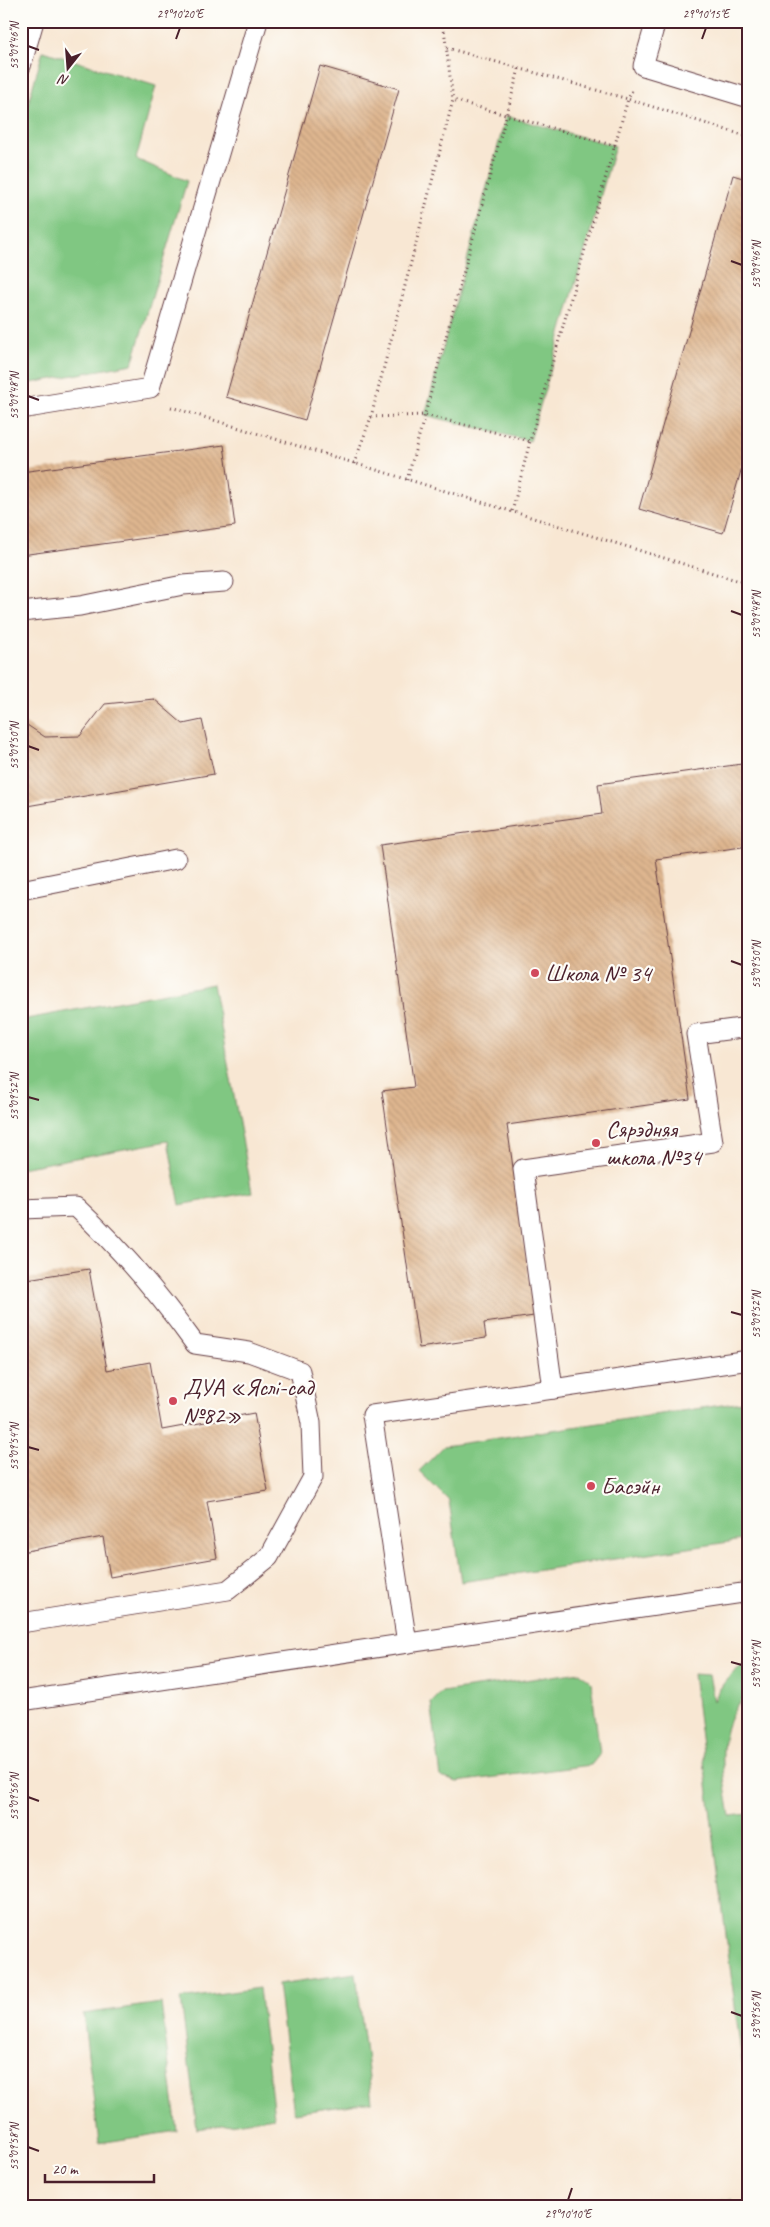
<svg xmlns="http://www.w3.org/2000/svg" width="770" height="2227" font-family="Caveat,sans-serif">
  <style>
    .park { fill: #80c782; stroke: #657356 }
    .building { fill: url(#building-back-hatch) }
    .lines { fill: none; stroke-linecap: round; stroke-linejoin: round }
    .service-casing { stroke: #643d44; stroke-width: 21 }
    .path { stroke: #643d44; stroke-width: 3; stroke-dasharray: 1 4; stroke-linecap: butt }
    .service { stroke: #fff; stroke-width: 19 }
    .ticks { fill: none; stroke: #4a1f2b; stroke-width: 2 }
    .poi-dot { fill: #d1495b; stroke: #fdfcf7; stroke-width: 2 }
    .labels { text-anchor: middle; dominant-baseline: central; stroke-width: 4.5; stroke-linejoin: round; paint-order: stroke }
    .poi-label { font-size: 24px; fill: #4a1f2b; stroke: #fdfcf7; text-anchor: start }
    .neatline { fill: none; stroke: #4a1f2b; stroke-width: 2 }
    .ticks-label { font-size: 12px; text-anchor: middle; fill: #4a1f2b }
  </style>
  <defs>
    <pattern id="building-back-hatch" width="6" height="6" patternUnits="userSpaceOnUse" patternTransform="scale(1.25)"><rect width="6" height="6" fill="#deb68f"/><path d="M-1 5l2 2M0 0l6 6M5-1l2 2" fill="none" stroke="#c09c7c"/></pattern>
  </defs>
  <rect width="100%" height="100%" fill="#fdfcf7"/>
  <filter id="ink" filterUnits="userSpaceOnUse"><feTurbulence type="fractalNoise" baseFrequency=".02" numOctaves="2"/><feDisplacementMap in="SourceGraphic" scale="10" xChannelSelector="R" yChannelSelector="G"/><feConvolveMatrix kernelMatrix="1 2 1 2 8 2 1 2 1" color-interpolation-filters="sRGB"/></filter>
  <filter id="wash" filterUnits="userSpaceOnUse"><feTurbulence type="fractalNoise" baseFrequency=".0096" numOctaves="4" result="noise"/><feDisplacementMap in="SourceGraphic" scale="20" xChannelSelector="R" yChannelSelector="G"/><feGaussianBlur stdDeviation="1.12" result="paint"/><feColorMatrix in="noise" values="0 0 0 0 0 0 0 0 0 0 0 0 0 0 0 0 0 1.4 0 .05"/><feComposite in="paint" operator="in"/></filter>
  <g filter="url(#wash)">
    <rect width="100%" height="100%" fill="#f8e7d3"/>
    <g class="park">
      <polygon points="43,51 156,86 136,159 187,181 132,364 21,385 21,195 30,169 21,128"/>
      <polygon points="506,116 615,146 530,441 425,415"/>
      <polygon points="213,984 252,1192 180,1205 168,1141 21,1168 21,1020"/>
      <polygon points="749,1401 749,1539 461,1582 449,1501 419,1471 444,1446"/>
      <path d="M749,1661V1692C712,1727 723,1773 730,1816L749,1814V2117L693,1674L709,1675L714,1701C721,1683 732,1672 749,1661Z"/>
      <polygon points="580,1672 591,1682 600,1754 591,1765 457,1782 441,1777 431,1703 442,1692"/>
      <polygon points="356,1973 372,2102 294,2113 278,1984"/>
      <polygon points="259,1988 274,2117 197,2129 181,1999"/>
      <polygon points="161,2003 177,2131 99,2143 83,2014"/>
      <polygon points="732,2199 733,2206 680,2206"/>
    </g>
    <g id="blocks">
      <g class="building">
        <polygon points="120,21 138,21 137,27"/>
        <polygon points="722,21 749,21 749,32 721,24"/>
        <polygon points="320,66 399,89 305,420 226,397"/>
        <polygon points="733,175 749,180 749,443 723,533 639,509"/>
        <polygon points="224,445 235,526 21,555 21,472"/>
        <polygon points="154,699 183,724 202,720 214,774 21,807 21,721 45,737 80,736 105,704"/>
        <polygon points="749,763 749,846 656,859 690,1099 507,1125 534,1316 484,1323 486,1338 419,1348 382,1091 414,1087 380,845 602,814 598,784"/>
        <polygon points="89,1269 107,1370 150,1362 162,1430 254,1413 268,1491 207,1501 217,1558 110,1577 103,1537 21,1552 21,1280"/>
      </g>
    </g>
  </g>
  <g filter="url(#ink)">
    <use href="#blocks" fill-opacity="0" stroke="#643d44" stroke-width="1"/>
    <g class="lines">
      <defs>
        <g id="service">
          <polyline points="656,21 643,66 749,98"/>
          <polyline points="21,66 34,21"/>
          <polyline points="21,409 150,388 258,21"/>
          <polyline points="21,612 80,606 183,585 224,582"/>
          <polyline points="21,890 176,859"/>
          <polyline points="749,1027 696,1034 713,1142 523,1169 553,1389 749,1360"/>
          <path d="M21,1209L76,1207C120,1248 159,1294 195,1344L249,1352L300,1371L311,1423L313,1477L269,1557L228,1590L21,1623"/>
          <polyline points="407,1643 372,1415 553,1389"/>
          <polyline points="21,1701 749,1592"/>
        </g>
      </defs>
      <use href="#service" class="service-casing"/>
      <g class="path">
        <polyline points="443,21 453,100"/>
        <polyline points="447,48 628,99 530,441 512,512"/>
        <polyline points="632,91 628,99 749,137"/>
        <polyline points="171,407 749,584"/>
        <polyline points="371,417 453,100 615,146"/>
        <polyline points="354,464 371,417 425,415 530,441"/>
        <polyline points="407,480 519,69"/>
      </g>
      <use href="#service" class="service"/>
    </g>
  </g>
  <path class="ticks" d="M176,39L180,28M702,39L706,28M28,46L39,50M731,261L742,265M28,396L39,400M731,611L742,615M28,746L39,750M731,961L742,965M28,1097L39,1100M731,1312L742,1315M28,1447L39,1450M731,1662L742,1665M28,1797L39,1801M731,2012L742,2016M28,2147L39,2151M568,2200L572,2188"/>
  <g class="poi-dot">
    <circle cx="535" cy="973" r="5"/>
    <circle cx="596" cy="1143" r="5"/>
    <circle cx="173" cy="1401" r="5"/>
    <circle cx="591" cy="1486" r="5"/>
  </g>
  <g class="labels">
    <g class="poi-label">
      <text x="545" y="973">Школа № 34</text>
      <text x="606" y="1129">Сярэдняя<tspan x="606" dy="28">школа №34</tspan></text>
      <text x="183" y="1387">ДУА «Яслі-сад<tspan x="183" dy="28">№82»</tspan></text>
      <text x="601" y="1486">Басэйн</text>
    </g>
  </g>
  <rect width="770" height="2227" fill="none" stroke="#fdfcf7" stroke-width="55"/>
  <g transform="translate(68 68) rotate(197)" stroke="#fdfcf7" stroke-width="4" paint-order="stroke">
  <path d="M0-4L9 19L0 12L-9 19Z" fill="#4a1f2b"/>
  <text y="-8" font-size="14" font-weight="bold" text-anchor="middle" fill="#4a1f2b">N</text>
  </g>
  <path d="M45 2174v8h109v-8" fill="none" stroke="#4a1f2b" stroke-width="2.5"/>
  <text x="52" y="2174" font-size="15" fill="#4a1f2b" stroke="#fdfcf7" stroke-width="4" paint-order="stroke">20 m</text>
  <rect x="28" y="28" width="714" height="2172" class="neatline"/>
  <g class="ticks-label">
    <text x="180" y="18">29°10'20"E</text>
    <text x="706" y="18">29°10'15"E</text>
    <text transform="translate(14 46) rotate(-90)" y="4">53°09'46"N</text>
    <text transform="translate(756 265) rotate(-90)" y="4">53°09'46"N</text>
    <text transform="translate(14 396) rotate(-90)" y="4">53°09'48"N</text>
    <text transform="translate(756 615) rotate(-90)" y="4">53°09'48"N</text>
    <text transform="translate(14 746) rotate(-90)" y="4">53°09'50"N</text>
    <text transform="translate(756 965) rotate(-90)" y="4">53°09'50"N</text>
    <text transform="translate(14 1097) rotate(-90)" y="4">53°09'52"N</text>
    <text transform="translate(756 1315) rotate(-90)" y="4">53°09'52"N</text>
    <text transform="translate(14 1447) rotate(-90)" y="4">53°09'54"N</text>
    <text transform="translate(756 1665) rotate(-90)" y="4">53°09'54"N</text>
    <text transform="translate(14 1797) rotate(-90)" y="4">53°09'56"N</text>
    <text transform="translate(756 2016) rotate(-90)" y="4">53°09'56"N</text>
    <text transform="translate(14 2147) rotate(-90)" y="4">53°09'58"N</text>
    <text x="568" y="2218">29°10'10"E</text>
  </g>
</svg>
